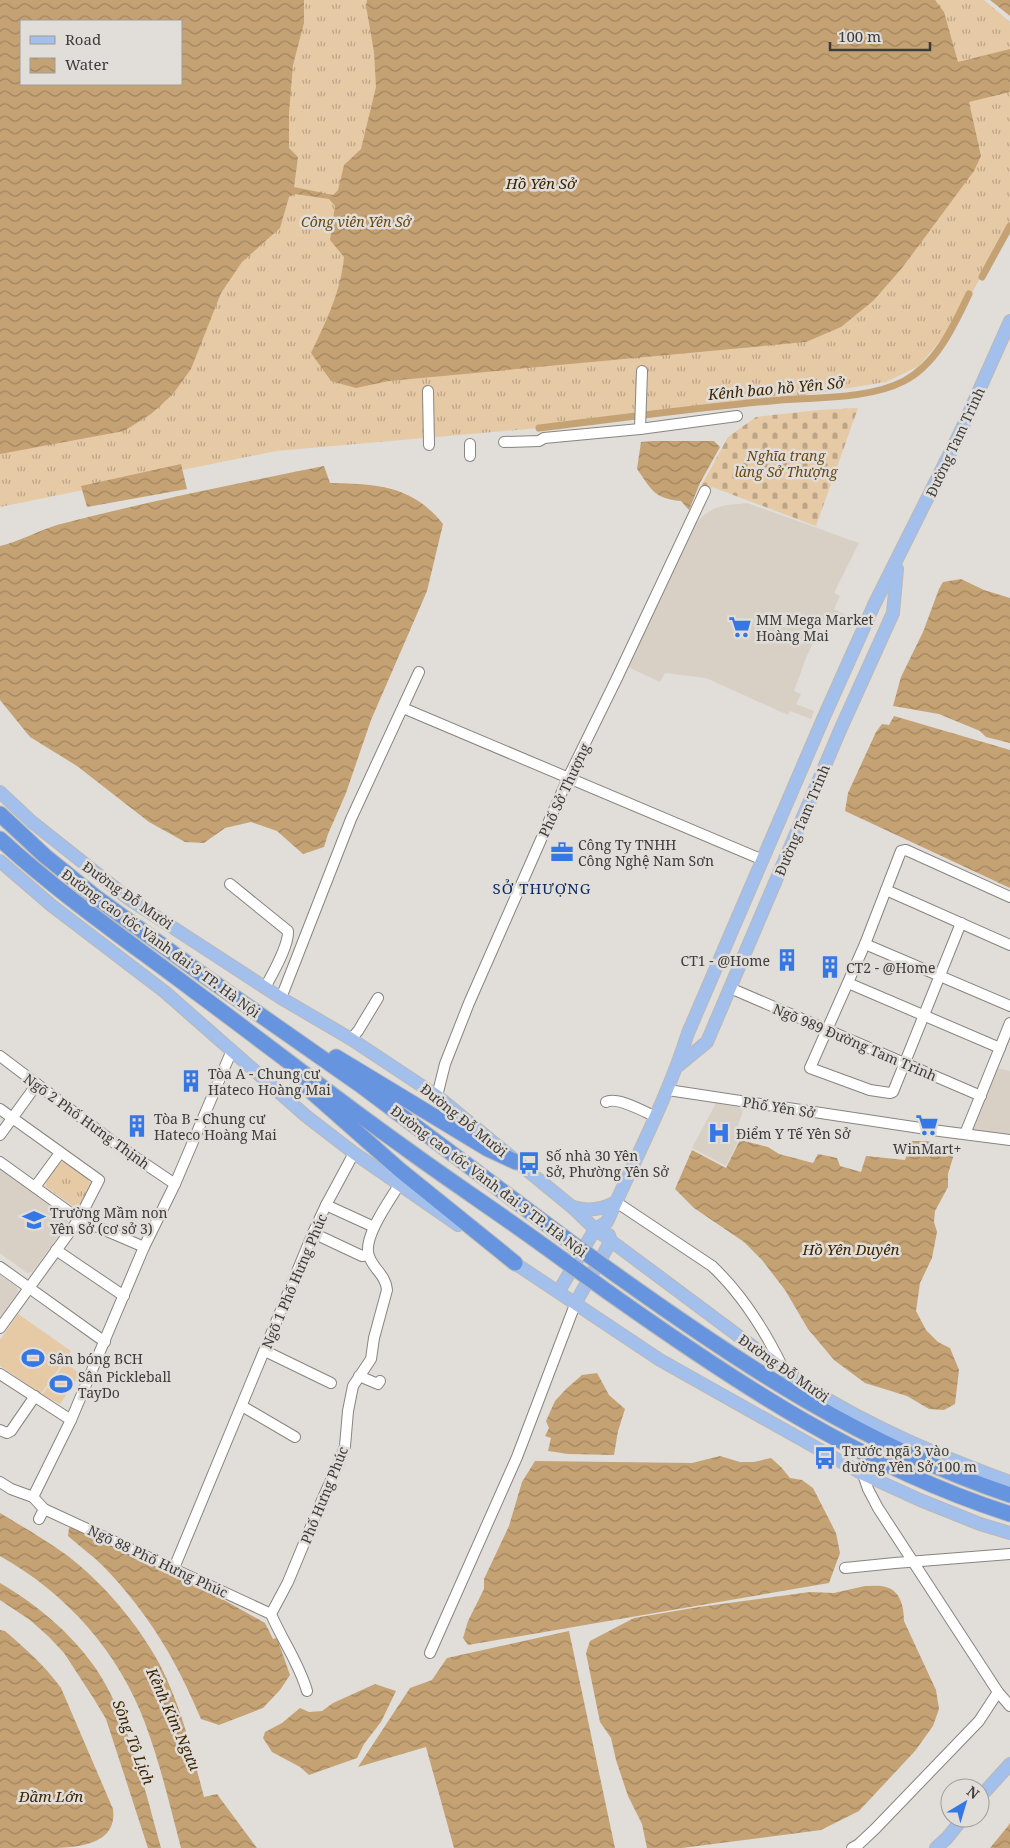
<svg xmlns="http://www.w3.org/2000/svg" width="1010" height="1848" font-family="'Noto Serif',serif">
  <style>
    .built { fill: #d9d0c5 }
    .grass { fill: url(#grass-tufts); fill-rule: evenodd }
    .cemetery { fill: url(#cemetery-stones) }
    .garden { fill: #e6c9a5 }
    .water { fill: url(#water-waves); fill-rule: evenodd }
    .lines { fill: none; stroke-linecap: round; stroke-linejoin: round }
    .canal { stroke: #c5a274; stroke-width: 7 }
    .major-tunnel { stroke: #c0bdb9; stroke-width: 12; stroke-dasharray: 12 6; stroke-linecap: butt }
    .minor-casing { stroke: #888480; stroke-width: 12 }
    .major-casing { stroke: #b9b9b8; stroke-width: 14 }
    .highway-casing { stroke: #b9b9b8; stroke-width: 17 }
    .minor { stroke: #fff; stroke-width: 10 }
    .major { stroke: #a3bfeb; stroke-width: 12 }
    .highway { stroke: #6694de; stroke-width: 15 }
    .highway-bridge-casing { stroke: #b9b9b8; stroke-width: 17; stroke-linecap: butt }
    .highway-bridge { stroke: #6694de; stroke-width: 15 }
    .labels { text-anchor: middle; dominant-baseline: central; stroke-width: 5; stroke-linejoin: round; paint-order: stroke }
    .park-label { font-size: 14px; font-style: italic; fill: #6b480f; stroke: #e1ddd9 }
    .street-label { font-size: 14px; fill: #3d3c3a; stroke: #e1ddd9 }
    .poi-label { font-size: 14px; fill: #3d3c3a; stroke: #e1ddd9; text-anchor: start }
    .water-label { font-size: 15px; font-style: italic; fill: #3c2400; stroke: #e1ddd9 }
    .neighbourhood-label { font-size: 15px; letter-spacing: 1px; fill: #0c2c60; stroke: #e1ddd9 }
  </style>
  <defs>
    <pattern id="grass-tufts" width="24" height="20" patternUnits="userSpaceOnUse" patternTransform="scale(1.25)"><rect width="24" height="20" fill="#e6c9a5"/><path d="M3 7l-1-3M5 7V3M7 7l1-3M15 17l-1-3M17 17v-4M19 17l1-3" fill="none" stroke="#bca487"/></pattern>
    <pattern id="cemetery-stones" width="16" height="16" patternUnits="userSpaceOnUse" patternTransform="scale(1.25)"><rect width="16" height="16" fill="#e6c9a5"/><path d="M2 7V4a2 2 0 0 1 4 0v3zM10 15v-3a2 2 0 0 1 4 0v3z" fill="#bca487"/></pattern>
    <pattern id="water-waves" width="16" height="10" patternUnits="userSpaceOnUse" patternTransform="scale(1.25)"><rect width="16" height="10" fill="#c5a274"/><path d="M0 5q4-4 8 0t8 0" fill="none" stroke="#a18560"/></pattern>
  </defs>
  <rect width="100%" height="100%" fill="#e1ddd9"/>
  <g class="built">
    <polygon points="747,503 859,543 834,593 840,596 834,609 856,620 851,629 826,616 806,658 794,691 801,694 796,704 814,711 811,719 790,711 788,715 706,678 665,673 660,682 628,667 681,550 696,523 704,515 715,508 726,505"/>
    <polygon points="996,1068 1010,1071 1010,1137 970,1132"/>
    <polygon points="716,1103 744,1108 736,1131 741,1135 726,1166 692,1148"/>
    <polygon points="0,1168 67,1216 68,1223 32,1272 27,1273 0,1253"/>
    <polygon points="0,1275 17,1287 18,1292 0,1317"/>
  </g>
  <g class="grass">
    <path d="M0,0H984L1010,22V224L957,320L919,366L886,382L756,403L539,428L276,451L0,507ZM21,21H181V84H21Z"/>
    <path d="M61,1162C72,1163 88,1176 92,1186L81,1204L73,1206L46,1187V1179Z"/>
  </g>
  <polygon class="cemetery" points="858,408 816,526 712,487 708,492 700,488 728,437 756,417 819,410"/>
  <g class="garden">
    <polygon points="18,1314 71,1351 41,1394 0,1366 0,1340"/>
    <polygon points="65,1363 80,1374 60,1404 42,1395"/>
  </g>
  <g class="water">
    <path d="M0,0H304V23L293,65L289,113V148L298,157L294,187L333,195L338,190L344,165L361,149L376,87L374,52L366,6L367,0H935L944,12L958,62L1010,49V92L969,102L981,156L974,171L902,268L873,301L841,327L806,342L389,381L356,388L331,381L311,353C326,322 341,291 344,257L330,240L335,206L329,199L295,194L289,197L280,228L242,262L221,293L191,369L173,394L151,414L124,431L0,454ZM21,21H181V84H21Z"/>
    <polygon points="990,0 1010,0 1010,16"/>
    <path d="M653,441H714L720,447L700,483L689,510L681,501C653,498 652,490 637,469L641,442Z"/>
    <polygon points="181,464 187,489 87,507 81,486"/>
    <path d="M324,466L330,483C376,484 412,485 443,524L427,591L371,720L346,793L328,834L324,847L303,854L277,831L251,822L225,828L204,843L185,842L149,822L77,766L30,737L0,700V546C20,541 38,531 57,525C145,502 235,484 324,466Z"/>
    <polygon points="961,579 984,590 1010,598 1010,743 986,737 980,731 939,714 893,706 901,677 923,632 939,589 943,582"/>
    <polygon points="894,716 1010,750 1010,888 845,811 848,793 876,732 882,724 889,725"/>
    <path d="M740,1140L768,1147L779,1154L813,1163L818,1154L837,1158L840,1166L861,1172L866,1156L905,1160L912,1141C933,1141 937,1141 954,1154L948,1174V1187L935,1211L934,1222L937,1232L932,1258L920,1283L916,1311L926,1330L938,1342L950,1348L959,1370L955,1404L944,1410L929,1409L907,1396L865,1383L834,1360L808,1329L785,1290L762,1260L744,1242L694,1208L675,1189L692,1150L726,1168Z"/>
    <polygon points="597,1373 609,1395 625,1409 618,1431 614,1455 569,1454 548,1451 551,1438 545,1436 549,1428 546,1421 555,1401 566,1389 582,1375"/>
    <polygon points="720,1456 740,1462 754,1462 771,1458 781,1467 790,1478 802,1480 813,1488 836,1533 840,1553 829,1583 468,1645 463,1638 468,1621 484,1589 484,1579 509,1526 522,1482 535,1461 692,1463"/>
    <path d="M0,1513C23,1527 46,1540 68,1556C104,1584 137,1623 159,1663C181,1705 192,1752 204,1797L217,1794L257,1848H181C170,1806 160,1763 145,1723C119,1652 66,1593 0,1556Z"/>
    <path d="M74,1527L213,1592L215,1595L265,1623L273,1639L277,1638L290,1675L280,1690L263,1708L219,1725L201,1719C176,1659 148,1613 103,1566C92,1555 79,1546 68,1536L69,1528Z"/>
    <path d="M0,1583C36,1604 70,1632 94,1666C128,1714 145,1791 161,1848H148L106,1719L94,1699L64,1653L49,1637L30,1620L0,1600Z"/>
    <path d="M865,1586C871,1586 880,1585 886,1587C901,1591 904,1608 904,1621L936,1690L939,1709L933,1726L915,1751L859,1811L821,1830L682,1848H647L642,1824L628,1796L616,1760L611,1738L600,1722L586,1653L590,1641L634,1618L699,1607L810,1592L834,1593Z"/>
    <path d="M0,1630L5,1631C26,1649 45,1666 61,1688L113,1809C118,1848 70,1848 43,1848C29,1848 14,1848 0,1848Z"/>
    <polygon points="569,1631 615,1848 454,1848 426,1747 358,1767 410,1688 432,1680 447,1658"/>
    <polygon points="375,1684 396,1691 381,1722 364,1744 357,1758 309,1775 300,1767 272,1752 263,1738 265,1732 282,1723 300,1708 309,1712 322,1711 333,1703"/>
    <polygon points="1010,1823 1010,1848 990,1848 1008,1826"/>
  </g>
  <g class="lines">
    <g class="canal">
      <polyline points="982,277 1010,226"/>
      <path d="M539,428C616,419 693,408 770,401C811,397 868,400 904,381C937,364 954,325 969,294"/>
    </g>
    <polyline class="major-tunnel" points="182,988 203,959"/>
    <defs>
      <g id="minor">
        <polyline points="428,391 429,445"/>
        <polyline points="640,429 642,371"/>
        <polyline points="504,442 539,441 544,438 640,429 737,416"/>
        <polyline points="470,444 470,456"/>
        <polyline points="403,708 763,860"/>
        <path d="M230,884L288,931C289,946 272,974 265,988"/>
        <polyline points="886,890 1010,945"/>
        <polyline points="961,923 893,1092 890,1093 870,1090 810,1068 865,944 901,851 906,850 1010,897"/>
        <polyline points="865,944 1010,1006"/>
        <polyline points="848,983 1000,1048"/>
        <polyline points="730,988 981,1096"/>
        <polyline points="281,998 351,819 419,672"/>
        <polyline points="351,1039 358,1031 378,998"/>
        <polyline points="0,1056 120,1147 175,1184"/>
        <polyline points="668,1090 940,1131 1010,1140"/>
        <polyline points="437,1096 445,1064 469,1003 543,835 568,778 617,678 705,491"/>
        <path d="M606,1102C617,1096 645,1112 656,1117"/>
        <polyline points="0,1109 99,1180 79,1219 0,1328"/>
        <polyline points="965,1134 1010,1023"/>
        <polyline points="0,1135 37,1084"/>
        <polyline points="0,1162 79,1219 144,1247"/>
        <polyline points="35,1187 60,1153"/>
        <path d="M616,1202L712,1266C743,1295 765,1331 783,1368"/>
        <polyline points="326,1205 354,1153"/>
        <polyline points="313,1233 362,1256 368,1255"/>
        <polyline points="56,1250 124,1296"/>
        <polyline points="0,1267 105,1342"/>
        <polyline points="265,1351 331,1383"/>
        <polyline points="0,1374 71,1420"/>
        <polyline points="359,1376 378,1384 380,1381"/>
        <polyline points="242,1406 295,1437"/>
        <polyline points="0,1430 7,1433 11,1431 35,1396"/>
        <polyline points="863,1474 868,1489 878,1508 998,1692 1010,1706"/>
        <polyline points="0,1482 11,1489 33,1497 44,1509 271,1614"/>
        <polyline points="33,1497 71,1420 144,1247 175,1184 232,1050"/>
        <polyline points="39,1519 44,1509"/>
        <polyline points="174,1568 313,1233 326,1205 374,1227"/>
        <polyline points="845,1568 895,1563 1010,1554"/>
        <polyline points="430,1653 517,1457 576,1302"/>
        <path d="M307,1691C299,1663 282,1640 271,1614L288,1582L322,1500L338,1465L345,1446L348,1411L353,1386L371,1359L374,1338L387,1290C386,1275 373,1269 369,1256C362,1238 390,1200 399,1185"/>
        <polyline points="852,1848 859,1844 875,1829 979,1721 998,1692"/>
      </g>
      <g id="major">
        <path d="M0,792L32,822L129,899L281,998L351,1039L437,1096L572,1207L595,1229L807,1387C870,1427 940,1456 1010,1482"/>
        <polyline points="0,861 51,905 165,992 306,1116 354,1153 458,1225"/>
        <polyline points="679,1065 707,1042 730,988 841,728 893,613 897,569"/>
        <path d="M573,1207C588,1212 601,1210 616,1202"/>
        <polyline points="507,1258 660,1360 863,1474 920,1500 980,1524 1010,1533"/>
        <path d="M559,1291L595,1229L607,1222C635,1159 667,1099 688,1033L823,719L874,605L959,435L1010,321"/>
        <polyline points="576,1302 611,1241 609,1235"/>
        <polyline points="980,1797 1010,1764"/>
        <polyline points="936,1848 947,1838 963,1818"/>
      </g>
      <g id="highway">
        <polyline points="0,814 45,856 97,898 203,975 359,1084 573,1244"/>
        <path d="M0,839C61,895 128,941 193,990C264,1042 333,1097 405,1148C457,1186 511,1221 562,1259"/>
        <polyline points="336,1057 488,1149 516,1162"/>
        <polyline points="306,1087 400,1170 515,1263"/>
        <path d="M619,1277C744,1366 863,1445 1010,1495"/>
        <path d="M608,1292C735,1382 861,1466 1010,1514"/>
      </g>
    </defs>
    <use href="#minor" class="minor-casing"/>
    <use href="#major" class="major-casing"/>
    <use href="#highway" class="highway-casing"/>
    <use href="#minor" class="minor"/>
    <use href="#major" class="major"/>
    <use href="#highway" class="highway"/>
    <defs>
      <g id="highway-bridge">
        <polyline points="573,1244 619,1277"/>
        <polyline points="562,1259 608,1292"/>
      </g>
    </defs>
    <use href="#highway-bridge" class="highway-bridge-casing"/>
    <use href="#highway-bridge" class="highway-bridge"/>
  </g>
  <defs>
    <symbol id="supermarket-bare" viewBox="-9 -9 18 18"><path d="M-6-5.5h2.5l.6 2H6L4.5 2H-2.5L-4.4-4H-6ZM-1.5 3.2a1.3 1.3 0 1 0 .1 0ZM3 3.2a1.3 1.3 0 1 0 .1 0Z" fill="#3477e5" stroke="#e1ddd9" stroke-width="2.5" paint-order="stroke"/></symbol>
    <symbol id="office-bare" viewBox="-9 -9 18 18"><path d="M-6-3h4V-5.5h4V-3h4V5H-6ZM-1-4.5V-3h2v-1.5ZM-6 0V1H6V0Z" fill="#3477e5" stroke="#e1ddd9" stroke-width="2.5" paint-order="stroke"/></symbol>
    <symbol id="building-bare" viewBox="-9 -9 18 18"><path d="M-4-6H4V6H1V3H-1V6H-4ZM-2.5-4.3h1.7v1.8h-1.7ZM.8-4.3h1.7v1.8H.8ZM-2.5-1h1.7V.8h-1.7ZM.8-1h1.7V.8H.8Z" fill="#3477e5" stroke="#e1ddd9" stroke-width="2.5" paint-order="stroke"/></symbol>
    <symbol id="hospital-bare" viewBox="-9 -9 18 18"><path d="M-5-5h3v3.5h4V-5h3V5h-3V1.5h-4V5h-3Z" fill="#3477e5" stroke="#e1ddd9" stroke-width="2.5" paint-order="stroke"/></symbol>
    <symbol id="bus-bare" viewBox="-9 -9 18 18"><path d="M-5-6H5V4H4V6H2V4H-2V6H-4V4H-5ZM-3.5-4V0h7V-4ZM-3.5 1.2v1.5H-2V1.2ZM2 1.2v1.5H3.5V1.2Z" fill="#3477e5" stroke="#e1ddd9" stroke-width="2.5" paint-order="stroke"/></symbol>
    <symbol id="school-bare" viewBox="-9 -9 18 18"><path d="M0-5L7-2L0 1L-7-2ZM-4 1L0 2.5L4 1V4Q0 6-4 4Z" fill="#3477e5" stroke="#e1ddd9" stroke-width="2.5" paint-order="stroke"/></symbol>
    <symbol id="stadium-bare" viewBox="-9 -9 18 18"><path d="M0-5a6.5 5 0 1 0 0 10a6.5 5 0 1 0 0-10ZM-3.5-1.8h7v3.6h-7Z" fill="#3477e5" stroke="#e1ddd9" stroke-width="2.5" paint-order="stroke"/></symbol>
  </defs>
  <g fill-rule="evenodd">
    <use href="#supermarket-bare" x="724" y="611" width="32" height="32"/>
    <use href="#office-bare" x="546" y="836" width="32" height="32"/>
    <use href="#building-bare" x="771" y="944" width="32" height="32"/>
    <use href="#building-bare" x="814" y="951" width="32" height="32"/>
    <use href="#building-bare" x="175" y="1065" width="32" height="32"/>
    <use href="#supermarket-bare" x="911" y="1109" width="32" height="32"/>
    <use href="#building-bare" x="121" y="1110" width="32" height="32"/>
    <use href="#hospital-bare" x="703" y="1117" width="32" height="32"/>
    <use href="#bus-bare" x="513" y="1147" width="32" height="32"/>
    <use href="#school-bare" x="18" y="1204" width="32" height="32"/>
    <use href="#stadium-bare" x="17" y="1342" width="32" height="32"/>
    <use href="#stadium-bare" x="45" y="1368" width="32" height="32"/>
    <use href="#bus-bare" x="809" y="1442" width="32" height="32"/>
  </g>
  <g class="labels">
    <g class="park-label">
      <text x="356" y="221">Công viên Yên Sở</text>
      <text x="786" y="455">Nghĩa trang<tspan x="786" dy="16">làng Sở Thượng</tspan></text>
    </g>
    <g class="street-label">
      <text transform="translate(955 442) rotate(-65)">Đường Tam Trinh</text>
      <text transform="translate(564 790) rotate(-65)">Phố Sở Thượng</text>
      <text transform="translate(802 820) rotate(-67)">Đường Tam Trinh</text>
      <text transform="translate(128 895) rotate(35)">Đường Đỗ Mười</text>
      <text transform="translate(161 943) rotate(36)">Đường cao tốc Vành đai 3 TP. Hà Nội</text>
      <text transform="translate(855 1042) rotate(23)">Ngõ 989 Đường Tam Trinh</text>
      <text transform="translate(779 1107) rotate(9)">Phố Yên Sở</text>
      <text transform="translate(464 1120) rotate(39)">Đường Đỗ Mười</text>
      <text transform="translate(87 1121) rotate(36)">Ngõ 2 Phố Hưng Thịnh</text>
      <text transform="translate(489 1181) rotate(37)">Đường cao tốc Vành đai 3 TP. Hà Nội</text>
      <text transform="translate(294 1281) rotate(-67)">Ngõ 1 Phố Hưng Phúc</text>
      <text transform="translate(784 1368) rotate(35)">Đường Đỗ Mười</text>
      <text transform="translate(324 1495) rotate(-68)">Phố Hưng Phúc</text>
      <text transform="translate(158 1561) rotate(25)">Ngõ 88 Phố Hưng Phúc</text>
    </g>
    <g class="poi-label">
      <text x="756" y="619">MM Mega Market<tspan x="756" dy="16">Hoàng Mai</tspan></text>
      <text x="578" y="844">Công Ty TNHH<tspan x="578" dy="16">Công Nghệ Nam Sơn</tspan></text>
      <text x="770" y="960" text-anchor="end">CT1 - @Home</text>
      <text x="846" y="967">CT2 - @Home</text>
      <text x="208" y="1073">Tòa A - Chung cư<tspan x="208" dy="16">Hateco Hoàng Mai</tspan></text>
      <text x="154" y="1118">Tòa B - Chung cư<tspan x="154" dy="16">Hateco Hoàng Mai</tspan></text>
      <text x="736" y="1133">Điểm Y Tế Yên Sở</text>
      <text x="927" y="1148" text-anchor="middle">WinMart+</text>
      <text x="546" y="1155">Số nhà 30 Yên<tspan x="546" dy="16">Sở, Phường Yên Sở</tspan></text>
      <text x="50" y="1212">Trường Mầm non<tspan x="50" dy="16">Yên Sở (cơ sở 3)</tspan></text>
      <text x="49" y="1358">Sân bóng BCH</text>
      <text x="78" y="1376">Sân Pickleball<tspan x="78" dy="16">TayDo</tspan></text>
      <text x="842" y="1450">Trước ngã 3 vào<tspan x="842" dy="16">đường Yên Sở 100 m</tspan></text>
    </g>
    <g class="water-label">
      <text x="541" y="183">Hồ Yên Sở</text>
      <text transform="translate(776 388) rotate(-5)">Kênh bao hồ Yên Sở</text>
      <text x="851" y="1249">Hồ Yên Duyên</text>
      <text transform="translate(174 1719) rotate(66)">Kênh Kim Ngưu</text>
      <text transform="translate(134 1742) rotate(69)">Sông Tô Lịch</text>
      <text x="51" y="1796">Đầm Lớn</text>
    </g>
    <g class="neighbourhood-label">
      <text x="542" y="888">SỞ THƯỢNG</text>
    </g>
  </g>
  <rect x="20" y="20" width="162" height="65" fill="#e1ddd9" stroke="#9f9d99"/>
  <rect x="30" y="36" width="25" height="8" fill="#a3bfeb" stroke="#9f9d99"/>
  <text x="65" y="45" font-size="15" fill="#3d3c3a">Road</text>
  <rect x="30" y="58" width="25" height="15" fill="url(#water-waves)" stroke="#9f9d99"/>
  <text x="65" y="70" font-size="15" fill="#3d3c3a">Water</text>
  <g transform="translate(965 1803) rotate(38)"><circle r="24" fill="#e1ddd9" stroke="#9f9d99"/>
  <path d="M0-4L9 19L0 12L-9 19Z" fill="#3477e5"/>
  <text y="-8" font-size="14" font-weight="bold" text-anchor="middle" fill="#3d3c3a">N</text>
  </g>
  <path d="M830 42v8h100v-8" fill="none" stroke="#3d3c3a" stroke-width="2.5"/>
  <text x="838" y="42" font-size="15" fill="#3d3c3a" stroke="#e1ddd9" stroke-width="4" paint-order="stroke">100 m</text>
</svg>
